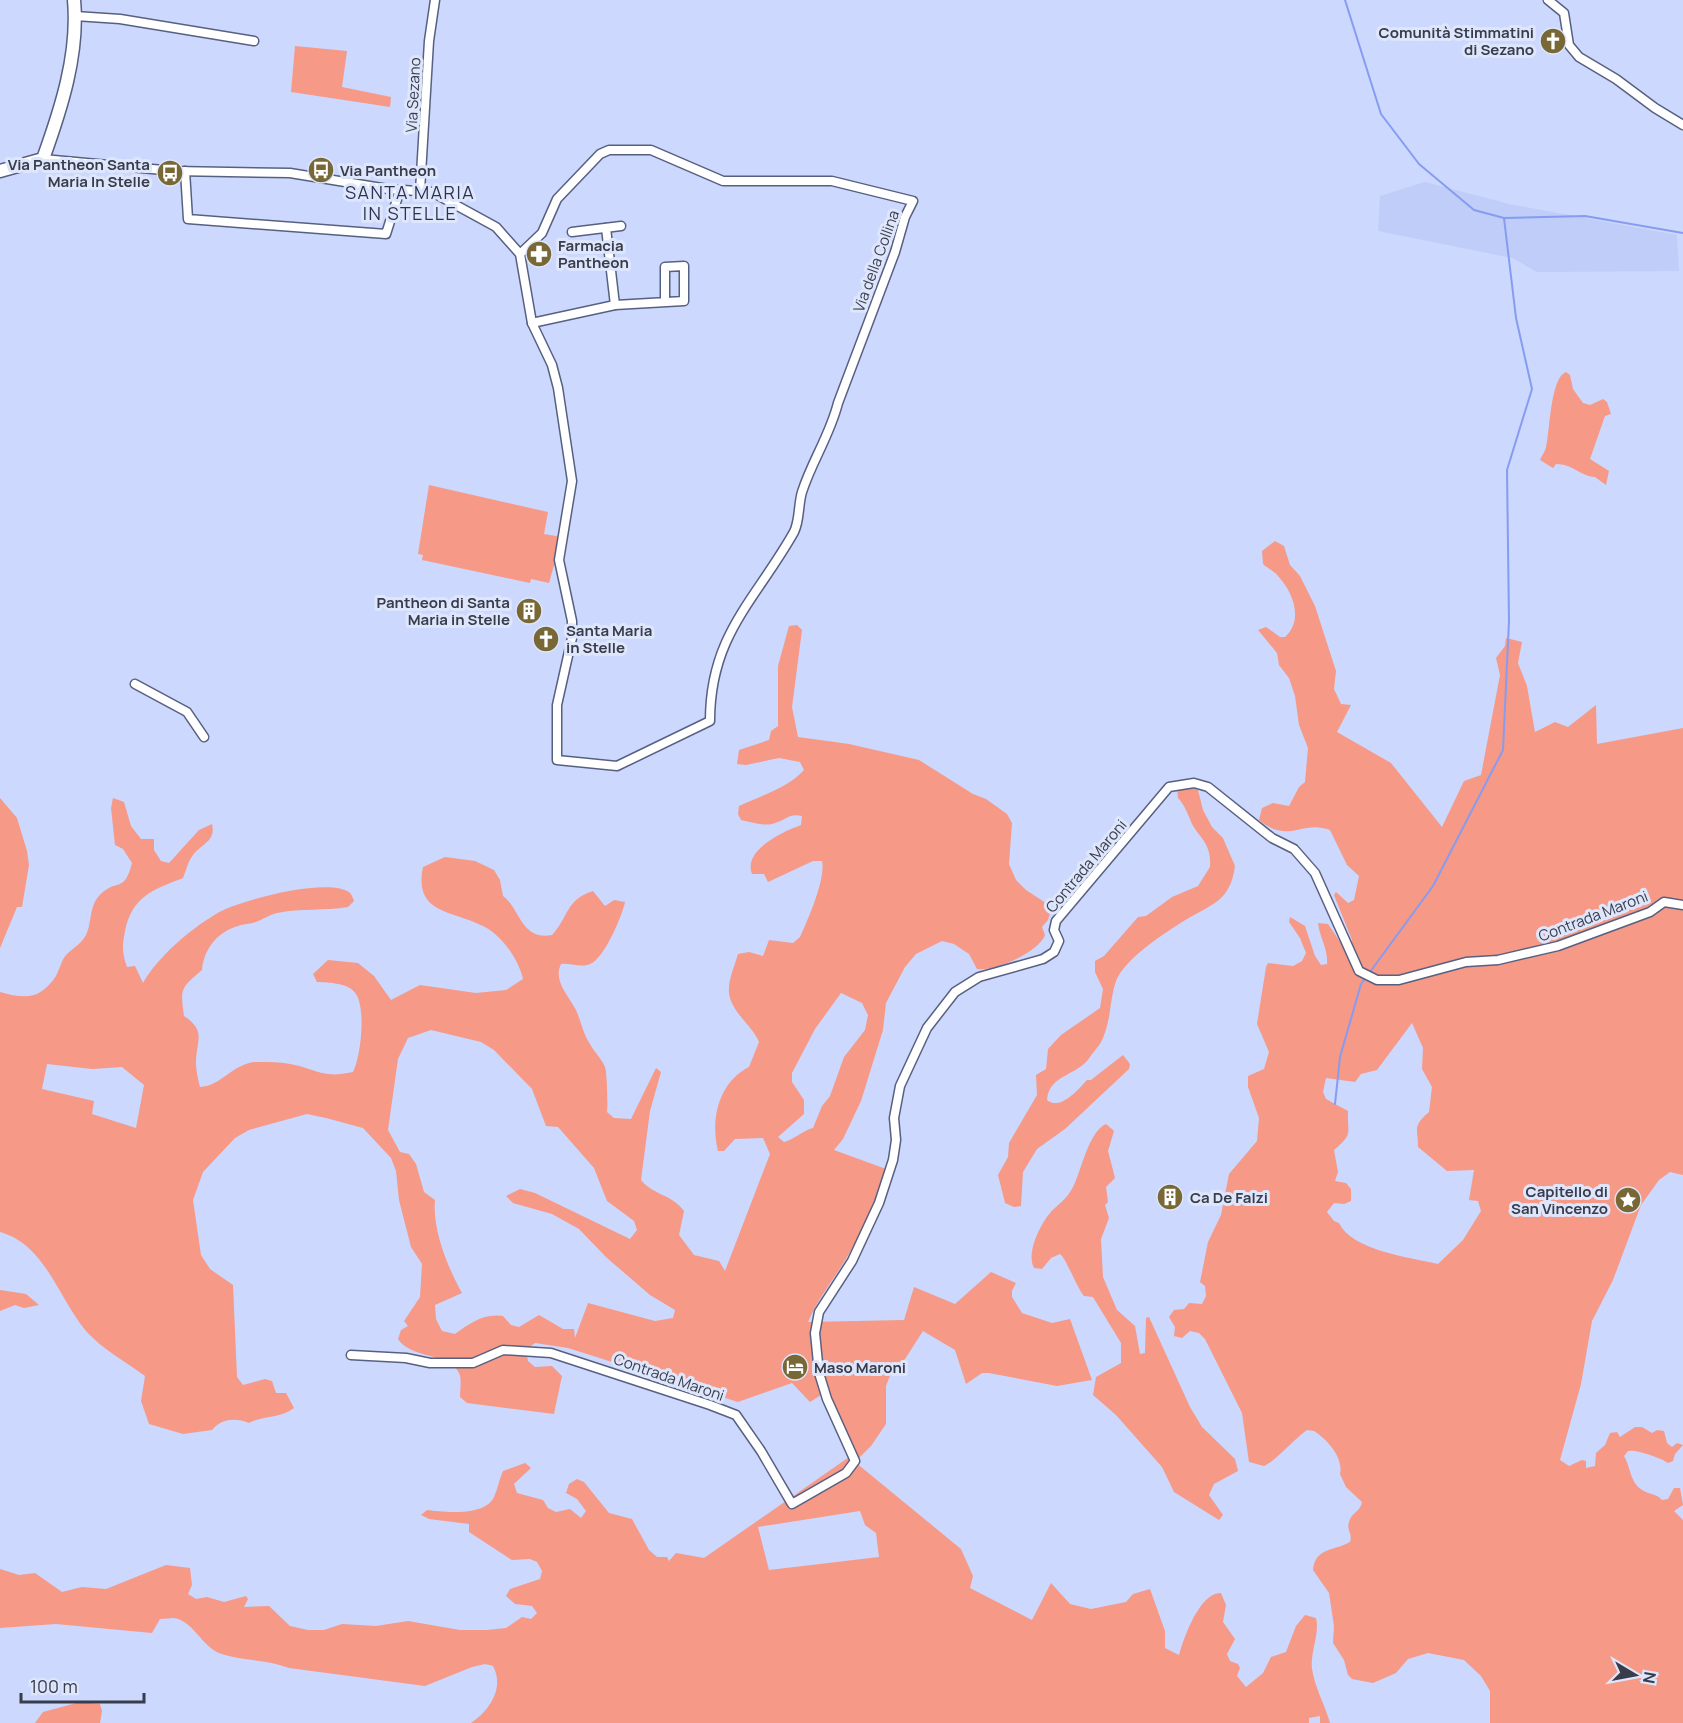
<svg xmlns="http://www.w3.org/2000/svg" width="1683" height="1723" font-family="Manrope,sans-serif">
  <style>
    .built { fill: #bfcdf8 }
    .green { fill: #f69987; fill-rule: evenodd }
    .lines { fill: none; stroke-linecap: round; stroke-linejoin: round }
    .stream { stroke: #869cf0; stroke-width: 2 }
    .street-casing { stroke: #576080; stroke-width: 11 }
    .secondary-casing { stroke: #576080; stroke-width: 15 }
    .street { stroke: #fff; stroke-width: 8 }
    .secondary { stroke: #fff; stroke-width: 12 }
    .labels { text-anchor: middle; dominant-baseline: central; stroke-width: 6; stroke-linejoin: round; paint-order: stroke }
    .poi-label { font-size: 15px; font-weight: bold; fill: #383c4b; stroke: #dee6fc; text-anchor: start }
    .street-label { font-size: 15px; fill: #383c4b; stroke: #dee6fc }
    .quarter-label { font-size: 18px; letter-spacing: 1.5px; fill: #2b3350; stroke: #dee6fc }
  </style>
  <rect width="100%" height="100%" fill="#ccd8fd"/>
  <polygon class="built" points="1425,182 1509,204 1677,235 1679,271 1537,272 1512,258 1378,231 1380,196"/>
  <g class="green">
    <polygon points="295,46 347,51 342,87 391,97 390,107 291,92"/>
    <path d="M1566,372L1570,375L1573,389L1583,403L1590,405L1603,399L1607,402L1611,414L1605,416L1590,459L1609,471L1606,485L1595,477C1580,476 1573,464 1556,464L1553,468L1540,460C1542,455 1545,452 1546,447C1550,432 1550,378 1566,372Z"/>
    <polygon points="429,485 548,512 544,534 562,537 549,583 531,579 530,583 422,560 423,555 418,554"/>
    <path d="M1275,541L1284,546L1290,565L1300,576L1315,606L1336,671L1334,689L1341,704L1351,705L1337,732L1391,763L1442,827L1464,781L1481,775L1500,675L1496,658L1505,646L1506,638L1522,642L1518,663L1527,686L1535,732L1555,722L1568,727L1596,705L1597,744L1683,728V1175L1670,1172L1659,1180L1641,1205L1613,1280L1592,1321L1581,1384L1560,1460L1569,1466L1582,1460L1586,1461V1468L1595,1466L1596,1453L1605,1445L1610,1433L1617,1432L1620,1437L1635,1427H1642L1652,1433L1657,1430L1664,1431L1667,1443L1672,1447L1677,1443L1683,1445L1675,1454L1673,1461L1668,1463C1662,1458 1635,1449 1628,1451L1624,1456C1631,1468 1630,1484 1644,1491C1650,1495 1656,1493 1662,1500L1668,1499L1674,1488H1680L1683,1505L1674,1511L1683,1520V1723H1490V1691L1481,1676L1464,1660L1428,1653L1408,1659L1396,1673L1373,1683L1352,1679L1348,1675L1344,1660L1333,1643L1334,1626L1329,1593L1313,1570C1315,1547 1335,1551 1350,1542C1353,1534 1346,1530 1349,1522C1351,1513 1361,1511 1362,1502L1346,1487L1340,1474C1344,1458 1327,1439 1314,1431L1307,1430C1293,1440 1277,1460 1264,1466L1249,1462L1242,1413L1205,1339L1199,1333L1190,1331L1182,1338L1174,1336L1175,1327L1169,1317L1174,1310L1184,1309L1189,1303L1202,1304L1206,1296L1205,1286L1200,1282L1208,1242L1221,1215L1229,1174L1257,1141L1259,1118L1248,1087V1076L1264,1069L1269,1052L1257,1024L1266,967L1268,963L1293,966L1302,961L1306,953L1300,938L1289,922L1290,917L1305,926L1315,956L1321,965L1327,964C1328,948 1320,939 1318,923L1328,924L1341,943L1351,945L1352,940L1334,895L1336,892L1348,903L1354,900L1359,876L1347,865L1330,830C1301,819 1290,845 1259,820L1262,808L1273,803L1289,806L1299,787L1305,782L1308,748L1299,725L1295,696L1289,678L1279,665L1277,653L1258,630L1266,627L1280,637H1285C1304,620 1293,592 1278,576C1274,571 1267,568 1263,564L1262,551ZM1412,1023L1423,1048L1422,1069L1432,1087L1429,1112C1412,1127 1418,1127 1418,1147L1447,1171L1474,1170L1469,1200L1478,1201L1481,1211L1463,1240L1438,1264C1411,1258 1351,1250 1339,1223L1334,1221L1327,1212L1334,1203L1344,1204L1351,1201V1189L1346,1183L1335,1181L1338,1172L1334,1150C1354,1133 1347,1134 1348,1111L1326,1099L1323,1092L1326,1078L1355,1082L1361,1074L1377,1070Z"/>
    <path d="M797,625L802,630L792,707L798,737L849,744L919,760L973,794L986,799L1007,814L1012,823L1009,864L1016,880L1026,890L1052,907L1048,920L1042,927L1045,935C1039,952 994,972 977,969L969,954L954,944L942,941L916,954L905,967L886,1003L883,1030L861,1101L843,1139L834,1150L886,1169C878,1203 862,1233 844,1262C831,1283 818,1299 808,1322L904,1320L914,1287L955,1304L991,1272L1016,1283L1012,1291V1297L1022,1313L1052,1323L1070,1319L1092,1380L1057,1386L989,1373H982L966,1384L955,1350L923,1331L905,1359L891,1373L886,1386V1424L871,1446L855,1462L961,1549L973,1576L970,1588L1032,1620L1051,1583L1070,1604L1091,1609L1126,1602L1133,1594L1150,1589L1165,1631V1648L1179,1655C1184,1637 1200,1592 1221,1593L1226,1605L1223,1622L1235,1639L1227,1654L1230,1661L1238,1664L1240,1668L1237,1676L1246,1687L1263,1673L1271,1657L1286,1652L1296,1626L1305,1615L1316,1618C1320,1634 1310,1652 1312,1669C1315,1688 1325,1705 1330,1723H1320V1716L1309,1718V1723H471C489,1711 505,1688 493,1666L485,1664L472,1667L425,1686L289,1668C266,1659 241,1661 219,1653C202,1646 193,1621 174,1618C170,1618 165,1619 160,1619L152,1633L56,1624L0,1628V1569L19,1575L35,1573L62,1592L82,1587L106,1589L166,1565L190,1568L192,1585L188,1594L196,1599L207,1597L224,1602L246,1596L248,1599L244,1607L269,1606L290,1626L308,1630H324L342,1624L376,1626L408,1621L460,1630H487L506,1628L522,1617L531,1619L537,1613L532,1606L515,1604L506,1596L510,1589L540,1579L542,1571L537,1562L530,1559L512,1560L469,1532V1524L429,1519L421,1515L427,1510C443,1512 485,1517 494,1497C498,1488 499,1480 503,1471L525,1463L531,1468L514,1484L517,1493L543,1500L548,1508L556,1512L570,1509L581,1518L586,1511L577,1499L566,1493L569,1484L577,1479L584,1482L609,1513L632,1519L649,1550L657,1557H667L669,1561L676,1553L704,1558L852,1455L821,1395L810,1402L792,1383L738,1402L568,1348L535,1343L526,1350L528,1361L535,1367L552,1366L562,1376L554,1414L467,1403L460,1397C460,1390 462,1378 459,1373C450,1353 411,1359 398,1339L401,1330L408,1326L404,1321L420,1297L422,1264L411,1247L399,1200L396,1171L391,1158L363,1128L326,1118L307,1114L249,1130L235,1138L203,1172L193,1200L201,1255L210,1269L233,1285L237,1377L243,1385L265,1379L272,1381L276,1393H286L294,1408C279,1419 264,1415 249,1423C236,1418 222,1418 212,1430L183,1434L149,1424L141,1401L145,1376C126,1362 102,1349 86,1331C59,1299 45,1244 0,1232V992C25,999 40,1000 56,976C60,969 61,961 66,955C73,948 81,944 86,935C92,923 89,907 99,896C116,877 124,895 132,863L123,849L115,845L111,808L113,798L124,802L131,826L141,839H154V850L161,861L169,863L199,830L212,824C216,841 203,843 193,855C188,861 186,871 183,878C152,890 132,897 125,931C122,946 122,953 127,967L135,966L143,983C158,957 189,930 216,914C236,901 330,876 350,893C352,895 353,898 354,901L348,907C325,911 300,908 277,913C269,915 264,919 256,922C250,924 243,924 238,926C217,932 204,949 202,970C181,988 180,988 184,1016C207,1031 196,1041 196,1063C196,1071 198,1079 200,1087C222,1086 235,1061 258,1062C269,1062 279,1062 290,1064C317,1069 322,1079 353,1072C361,1056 366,1009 356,994C348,982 329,983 317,982L313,974L328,960L358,963L374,976L391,1000L420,985L476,993L506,990L523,979C519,960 502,936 485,927C454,910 413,915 423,867L445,857L475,861L494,870L500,880L503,896C520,908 521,941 552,935C569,917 565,900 593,891L605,906L614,900L625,902C622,916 604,959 590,964C581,968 570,963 561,964C553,981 568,995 576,1010C581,1021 583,1034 590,1044C594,1052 602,1059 605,1067C607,1071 608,1108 607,1112L614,1118L631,1119L656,1068L661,1072L650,1111L641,1180C653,1195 673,1195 684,1211L679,1235L694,1255L719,1261L725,1271L770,1154L763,1138L735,1139L724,1151H718C710,1119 719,1082 749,1067L759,1042C752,1025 730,1011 729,992C728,980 735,965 738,954L749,952L763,956L769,940L793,943L800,937C808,920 826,878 822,861H813L768,882L764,874H752C743,850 782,832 801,825L802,816C789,813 786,820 775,823C765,827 751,822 741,820L738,814L739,806C762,795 788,788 804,770L800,762L779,758L746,765L737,764L739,750L769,740L771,731L778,726V666L789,626ZM841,993L862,1003L868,1015L865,1030L844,1057L830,1096L822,1106L813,1128C802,1131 795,1139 784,1142L778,1137L804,1114V1100L792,1082V1073L815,1029ZM431,1030L481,1042L494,1050L532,1089L546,1126L558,1127L594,1168L607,1201L634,1221L637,1230L630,1239L535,1193L520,1189L506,1196L513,1203L552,1214L579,1229L607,1258L650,1295L675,1310L673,1318L655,1321L588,1303L575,1338L574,1329H563L539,1315L519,1327L511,1325L503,1316C484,1313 470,1323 455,1334L442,1331L436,1319L435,1305L462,1293C448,1268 432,1229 435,1200L424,1192L416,1164L409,1154L400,1152L388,1130L398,1059L408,1038ZM47,1064L92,1069L122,1067L144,1085L136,1128L92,1114L94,1101L42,1089ZM860,1511L865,1525L876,1533L879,1557L769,1570L758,1527Z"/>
    <path d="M1188,785L1198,790L1203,810L1212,827L1223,838L1235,866C1230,905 1207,905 1179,924C1159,937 1125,959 1116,981C1110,998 1111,1018 1104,1035C1102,1043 1095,1050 1090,1057C1078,1076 1049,1074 1047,1100C1060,1111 1078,1090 1087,1080H1091L1123,1055L1130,1064L1129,1069L1065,1129L1037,1149L1023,1172L1021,1206L1014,1207L1005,1203L998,1175L1008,1157L1009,1143L1037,1095L1036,1075L1046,1069L1048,1049L1061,1035L1100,1008L1103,989L1095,972V961L1104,956L1138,917L1146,916L1172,897L1198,886L1210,867C1212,840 1196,837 1190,819C1186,810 1185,806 1178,798L1177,788Z"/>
    <polygon points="0,798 17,818 27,851 29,865 22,907 17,907 0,948"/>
    <path d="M1106,1124L1114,1131L1108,1151L1115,1178L1106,1187L1108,1202L1105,1205L1109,1218L1101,1239L1103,1277L1117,1310L1135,1326L1140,1354L1145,1353L1146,1318L1149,1317L1190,1407L1202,1427L1235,1459L1238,1471L1214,1484L1209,1495L1223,1515L1219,1520L1174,1492L1162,1467L1116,1415L1093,1395L1096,1377L1121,1363V1343L1093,1297L1084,1296C1076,1286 1066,1258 1060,1254L1051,1258L1042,1269L1034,1268C1026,1253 1040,1225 1050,1213C1057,1205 1066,1200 1072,1189C1081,1173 1088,1132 1106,1124Z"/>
    <polygon points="0,1290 26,1294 39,1305 24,1308 15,1305 0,1311"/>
    <polygon points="80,1702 100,1704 102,1711 100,1723 35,1723 43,1712"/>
  </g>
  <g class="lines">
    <g class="stream">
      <polyline points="1345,0 1381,114 1419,164 1474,210 1504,218 1585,216 1683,233"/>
      <polyline points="1370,972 1433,886 1503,750 1509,621 1507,470 1532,389 1516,318 1504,218"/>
      <polyline points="1335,1104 1340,1057 1361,984 1366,977"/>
    </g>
    <defs>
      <g id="street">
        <polyline points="1548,0 1564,13 1569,45 1579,57 1616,79 1655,108 1683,125"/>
        <polyline points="75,16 120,19 254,41"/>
        <path d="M43,159L174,171L290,173L388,189L432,192L496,227L520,254L532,323L552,365L558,388L572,481L559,560L572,621V638L557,705V760L617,766L710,721C710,635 755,601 794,532C800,520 798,505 802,492C812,461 830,435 838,403L895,252L905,217L913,201L832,181H723L651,150H609L600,154L557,199L542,233L520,254"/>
        <polyline points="185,171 188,219 386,234 400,190"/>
        <polyline points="420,191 429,41 435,0"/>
        <polyline points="606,228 615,305"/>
        <polyline points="572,232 621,226"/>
        <polyline points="532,323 615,305 684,301 684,266 665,267 665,301"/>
        <polyline points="135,684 187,712 204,737"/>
        <polyline points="351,1355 406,1358 430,1363 473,1363 503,1350 551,1353 710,1405 736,1415 761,1451 792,1504 846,1473 855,1461 827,1399 819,1373 815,1333 819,1312 852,1261 879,1203 893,1160 896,1140 894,1118 900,1086 927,1028 955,992 979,977 1043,959 1054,952 1059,941 1054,930 1056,921 1169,787 1194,783 1208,787 1272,838 1294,849 1315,873 1359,971 1377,980 1399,980 1466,962 1498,960 1558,946 1650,912 1664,902 1683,905"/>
      </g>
      <path id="secondary" d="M0,171L43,159C61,109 79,54 74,0"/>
    </defs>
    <use href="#street" class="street-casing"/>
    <use href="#secondary" class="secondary-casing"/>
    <use href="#street" class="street"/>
    <use href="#secondary" class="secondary"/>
  </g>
  <defs>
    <symbol id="church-disc" viewBox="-11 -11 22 22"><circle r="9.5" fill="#786836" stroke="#dee6fc"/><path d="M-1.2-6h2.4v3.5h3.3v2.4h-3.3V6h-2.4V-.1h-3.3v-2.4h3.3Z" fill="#fff"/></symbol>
    <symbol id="bus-disc" viewBox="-11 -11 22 22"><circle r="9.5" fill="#786836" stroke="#dee6fc"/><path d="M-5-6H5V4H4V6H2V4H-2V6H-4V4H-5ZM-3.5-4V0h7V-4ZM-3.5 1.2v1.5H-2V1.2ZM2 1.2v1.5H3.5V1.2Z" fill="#fff"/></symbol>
    <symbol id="pharmacy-disc" viewBox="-11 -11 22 22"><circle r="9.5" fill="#786836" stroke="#dee6fc"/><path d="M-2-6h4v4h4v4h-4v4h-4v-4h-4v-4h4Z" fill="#fff"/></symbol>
    <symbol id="building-disc" viewBox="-11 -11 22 22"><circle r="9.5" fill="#786836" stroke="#dee6fc"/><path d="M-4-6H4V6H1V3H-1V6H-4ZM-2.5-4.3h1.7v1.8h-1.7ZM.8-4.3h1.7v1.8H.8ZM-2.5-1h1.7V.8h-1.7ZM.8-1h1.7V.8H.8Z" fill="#fff"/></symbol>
    <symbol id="sight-disc" viewBox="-11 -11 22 22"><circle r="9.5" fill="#786836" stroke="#dee6fc"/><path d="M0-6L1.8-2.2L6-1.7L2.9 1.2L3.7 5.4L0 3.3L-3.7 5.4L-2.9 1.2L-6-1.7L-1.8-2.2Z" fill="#fff"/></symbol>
    <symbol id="hotel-disc" viewBox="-11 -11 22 22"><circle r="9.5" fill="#786836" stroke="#dee6fc"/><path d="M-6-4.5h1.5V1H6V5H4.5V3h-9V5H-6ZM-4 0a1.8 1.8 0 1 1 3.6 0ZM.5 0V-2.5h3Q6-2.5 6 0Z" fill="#fff"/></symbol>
  </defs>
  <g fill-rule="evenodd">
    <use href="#church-disc" x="1538" y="26" width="30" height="30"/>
    <use href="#bus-disc" x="306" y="155" width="30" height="30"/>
    <use href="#bus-disc" x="155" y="158" width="30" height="30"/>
    <use href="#pharmacy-disc" x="524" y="239" width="30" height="30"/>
    <use href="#building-disc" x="514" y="596" width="30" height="30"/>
    <use href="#church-disc" x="531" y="624" width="30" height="30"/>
    <use href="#building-disc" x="1155" y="1182" width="30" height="30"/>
    <use href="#sight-disc" x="1613" y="1185" width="30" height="30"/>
    <use href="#hotel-disc" x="780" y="1352" width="30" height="30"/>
  </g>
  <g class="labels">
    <g class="poi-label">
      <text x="1534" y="32" text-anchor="end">Comunità Stimmatini<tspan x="1534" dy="17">di Sezano</tspan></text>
      <text x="150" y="164" text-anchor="end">Via Pantheon Santa<tspan x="150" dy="17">Maria In Stelle</tspan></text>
      <text x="340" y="170">Via Pantheon</text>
      <text x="558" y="245">Farmacia<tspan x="558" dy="17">Pantheon</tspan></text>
      <text x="510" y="602" text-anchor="end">Pantheon di Santa<tspan x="510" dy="17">Maria in Stelle</tspan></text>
      <text x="566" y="630">Santa Maria<tspan x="566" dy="17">in Stelle</tspan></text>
      <text x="1608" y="1191" text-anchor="end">Capitello di<tspan x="1608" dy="17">San Vincenzo</tspan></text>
      <text x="1190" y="1197">Ca De Falzi</text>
      <text x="814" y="1367">Maso Maroni</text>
    </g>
    <g class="street-label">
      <text transform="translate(413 95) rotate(-87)">Via Sezano</text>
      <text transform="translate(876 261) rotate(-70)">Via della Collina</text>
      <text transform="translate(1086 866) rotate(-50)">Contrada Maroni</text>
      <text transform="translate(1593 916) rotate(-21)">Contrada Maroni</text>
      <text transform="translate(669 1377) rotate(19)">Contrada Maroni</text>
    </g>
    <g class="quarter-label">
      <text x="410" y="192">SANTA MARIA<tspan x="410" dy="21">IN STELLE</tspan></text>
    </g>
  </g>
  <g transform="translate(1635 1675) rotate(100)" stroke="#dee6fc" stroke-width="4.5" paint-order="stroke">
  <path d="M0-4.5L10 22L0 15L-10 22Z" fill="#383c4b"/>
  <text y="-9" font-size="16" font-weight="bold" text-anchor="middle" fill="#383c4b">N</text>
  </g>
  <path d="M21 1693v9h123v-9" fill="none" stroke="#383c4b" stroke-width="3"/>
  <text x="30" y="1693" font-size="18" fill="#383c4b" stroke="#dee6fc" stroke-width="4.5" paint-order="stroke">100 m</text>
</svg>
